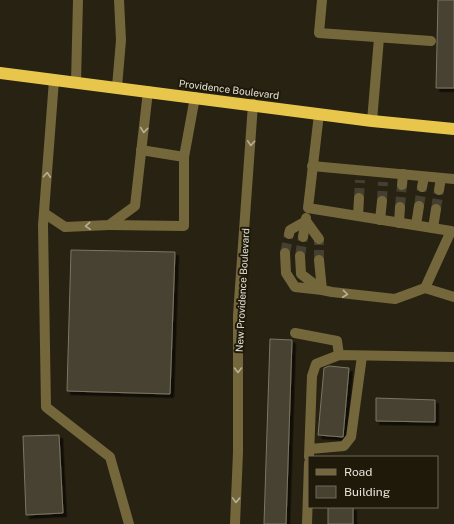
<svg xmlns="http://www.w3.org/2000/svg" width="454" height="524" font-family="'Public Sans',sans-serif">
  <style>
    .building { fill: #474230; stroke: #7c7663; filter: url(#shadow) }
    .lines { fill: none; stroke-linecap: round; stroke-linejoin: round }
    .minor-tunnel { stroke: #443f30; stroke-width: 10; stroke-dasharray: 10 5; stroke-linecap: butt }
    .minor { stroke: #74673b; stroke-width: 10 }
    .highway { stroke: #e8c64c; stroke-width: 12 }
    .oneway { stroke: #b8b199 }
    .labels { text-anchor: middle; dominant-baseline: central; stroke-width: 4; stroke-linejoin: round; paint-order: stroke }
    .street-label { font-size: 10px; fill: #e5e2d8; stroke: #1e1909 }
  </style>
  <defs>
    <filter id="shadow"><feDropShadow dx="3.5" dy="3.5" stdDeviation="0" flood-color="#0009"/></filter>
  </defs>
  <rect width="100%" height="100%" fill="#272212"/>
  <g class="building">
    <polygon points="438,0 454,0 454,88 436,88"/>
    <polygon points="71,250 175,252 170,394 67,391"/>
    <polygon points="270,339 292,340 286,524 264,524"/>
    <polygon points="329,366 349,368 343,437 318,435 324,368"/>
    <polygon points="376,398 435,400 435,422 376,421"/>
    <polygon points="59,435 63,513 26,515 23,436"/>
    <rect x="328" y="507" width="25" height="17"/>
  </g>
  <g class="lines">
    <g class="minor-tunnel">
      <polyline points="359,198 360,180"/>
      <polyline points="382,201 383,182"/>
      <polyline points="419,206 422,187"/>
      <polyline points="400,207 402,185"/>
      <polyline points="436,209 439,190"/>
      <polyline points="285,253 289,234"/>
      <polyline points="300,256 303,237"/>
      <polyline points="319,260 319,239"/>
    </g>
    <g class="minor">
      <polyline points="322,0 319,33 431,41"/>
      <polyline points="54,80 43,225 46,407 110,457 129,524"/>
      <polyline points="76,82 78,0"/>
      <polyline points="117,87 121,40 119,0"/>
      <polyline points="319,114 308,208 451,231 425,288 454,297"/>
      <polyline points="372,121 379,38"/>
      <polyline points="141,150 184,157"/>
      <polyline points="312,166 454,179"/>
      <polyline points="402,185 403,174"/>
      <polyline points="422,187 424,177"/>
      <polyline points="439,190 441,178"/>
      <polyline points="44,213 65,227 109,225 135,206 148,91"/>
      <polyline points="358,216 359,198"/>
      <polyline points="380,220 382,201"/>
      <polyline points="399,223 400,207"/>
      <polyline points="109,225 184,226 184,157 195,97"/>
      <polyline points="416,225 419,206"/>
      <polyline points="433,228 436,209"/>
      <polyline points="289,234 290,230 306,221 319,239"/>
      <polyline points="303,237 306,218"/>
      <polyline points="285,253 286,273 295,287 322,290 319,260"/>
      <polyline points="300,256 301,274 322,290 332,292 395,299 425,288"/>
      <polyline points="295,333 337,341 339,355"/>
      <polyline points="310,449 344,446 351,437 362,356"/>
      <polyline points="309,457 312,376 316,364 339,355 454,357"/>
      <polyline points="235,524 238,452 238,315 253,104"/>
      <polyline points="307,524 309,463"/>
    </g>
    <polyline class="highway" points="0,73 372,121 454,129"/>
  </g>
  <defs><path id="oneway-chevron" d="M-2-3.5L2.5 0L-2 3.5" fill="none" stroke-width="1.6" stroke-linecap="round" stroke-linejoin="round"/></defs>
  <g class="oneway">
    <use href="#oneway-chevron" transform="translate(144 130) rotate(96)"/>
    <use href="#oneway-chevron" transform="translate(251 143) rotate(94)"/>
    <use href="#oneway-chevron" transform="translate(47 175) rotate(-86)"/>
    <use href="#oneway-chevron" transform="translate(88 226) rotate(177)"/>
    <use href="#oneway-chevron" transform="translate(345 294) rotate(6)"/>
    <use href="#oneway-chevron" transform="translate(238 370) rotate(90)"/>
    <use href="#oneway-chevron" transform="translate(236 500) rotate(92)"/>
  </g>
  <g class="labels">
    <g class="street-label">
      <text transform="translate(229 89) rotate(7)">Providence Boulevard</text>
      <text transform="translate(242 290) rotate(-87)">New Providence Boulevard</text>
    </g>
  </g>
  <rect x="308" y="456" width="130" height="52" fill="#1e1909" stroke="#6e695c"/>
  <rect x="316" y="469" width="20" height="6" fill="#74673b" stroke="#6e695c"/>
  <text x="344" y="476" font-size="12" fill="#e5e2d8">Road</text>
  <rect x="316" y="486" width="20" height="12" fill="#474230" stroke="#6e695c"/>
  <text x="344" y="496" font-size="12" fill="#e5e2d8">Building</text>
</svg>
